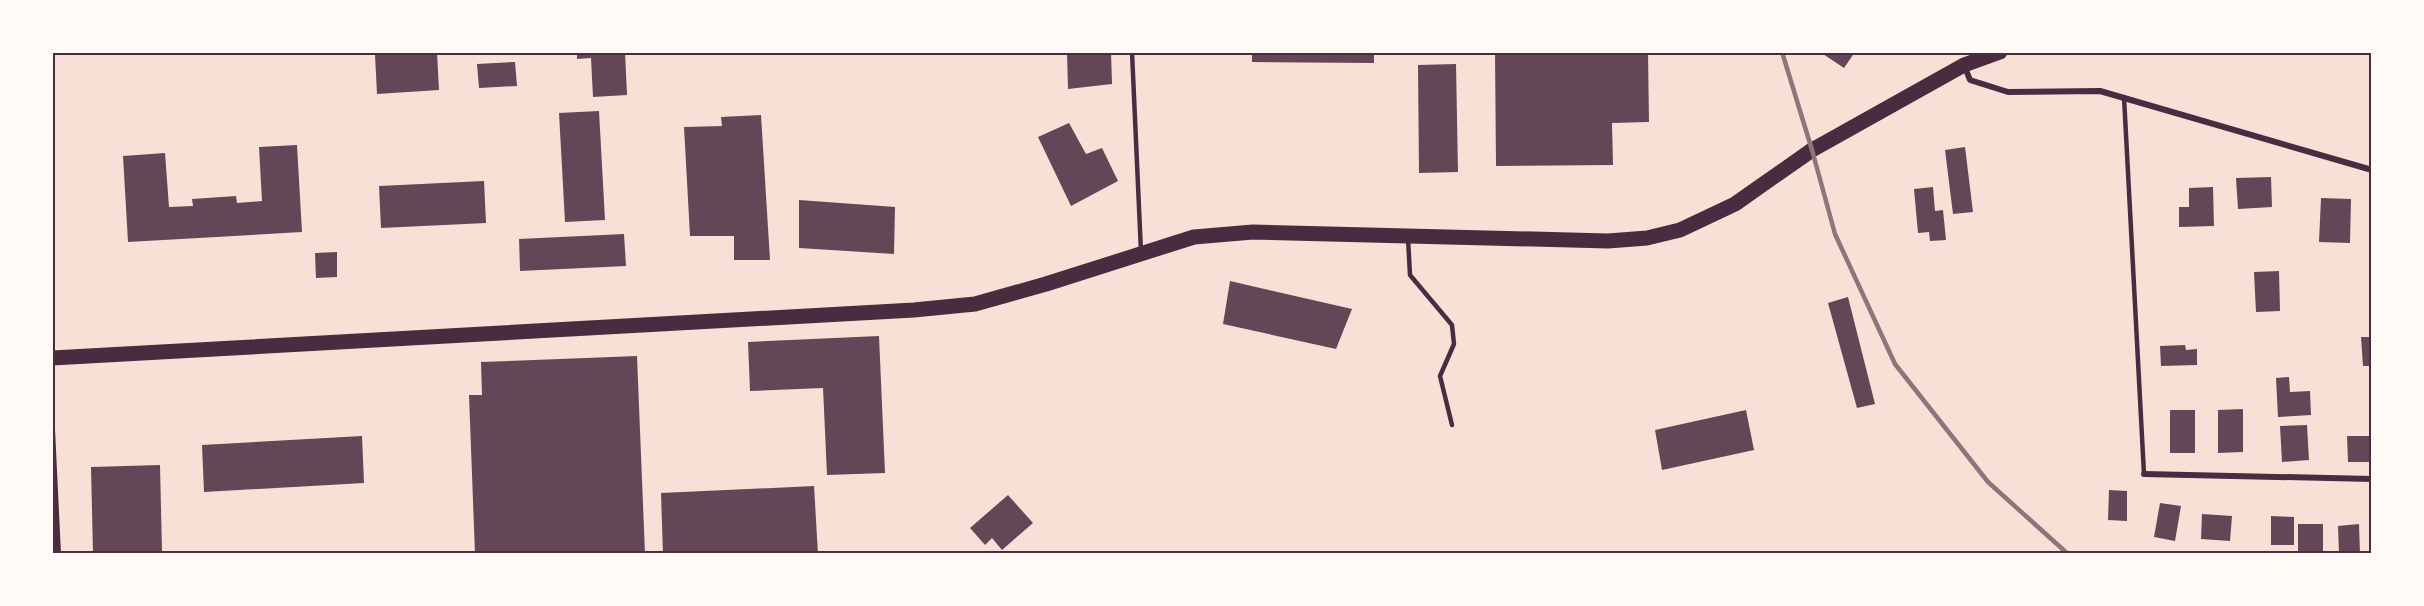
<svg xmlns="http://www.w3.org/2000/svg" width="2424" height="606" font-family="'DM Sans',sans-serif">
  <style>
    .building { fill: #644757 }
    .lines { fill: none; stroke-linecap: round; stroke-linejoin: round }
    .service { stroke: #4a2c40; stroke-width: 4.5 }
    .minor { stroke: #4a2c40; stroke-width: 6 }
    .primary { stroke: #4a2c40; stroke-width: 15 }
    .rail { stroke: #8f747c; stroke-width: 4.5 }
    .neatline { fill: none; stroke: #4a2c40; stroke-width: 2 }
  </style>
  <rect width="100%" height="100%" fill="#f7e1d7"/>
  <g class="building">
    <polygon points="437,52 439,90 377,94 375,55"/>
    <polygon points="577,52 625,52 627,95 593,97 591,58 577,59"/>
    <polygon points="1067,52 1111,52 1112,84 1068,89"/>
    <polygon points="1252,52 1374,52 1374,63 1252,62"/>
    <polygon points="1495,52 1648,52 1649,122 1612,123 1613,165 1496,166"/>
    <polygon points="1820,52 1855,52 1844,68"/>
    <polygon points="515,62 517,86 479,88 477,64"/>
    <polygon points="1456,64 1458,172 1419,173 1418,65"/>
    <polygon points="599,111 605,220 565,222 559,113"/>
    <polygon points="761,115 770,260 734,260 734,236 690,236 684,127 722,126 721,117"/>
    <polygon points="1069,123 1086,154 1102,148 1118,181 1071,206 1038,137"/>
    <polygon points="297,145 302,232 128,242 123,156 165,153 169,207 193,206 192,199 236,196 237,203 262,201 259,147"/>
    <polygon points="1965,147 1973,212 1953,214 1945,150"/>
    <polygon points="2271,177 2272,207 2238,209 2236,178"/>
    <polygon points="484,181 486,223 381,228 379,186"/>
    <polygon points="1933,187 1935,211 1943,210 1946,240 1930,241 1929,232 1918,233 1914,189"/>
    <polygon points="2213,187 2214,226 2179,227 2179,207 2189,207 2189,188"/>
    <polygon points="2321,198 2351,199 2350,243 2319,242"/>
    <polygon points="799,200 895,207 894,254 799,248"/>
    <polygon points="624,234 626,266 520,271 519,239"/>
    <polygon points="337,252 337,277 316,278 315,253"/>
    <polygon points="2279,271 2280,311 2256,312 2254,272"/>
    <polygon points="1230,281 1352,309 1336,349 1223,324"/>
    <polygon points="1848,297 1875,404 1857,408 1828,303"/>
    <polygon points="879,336 885,473 827,475 823,388 750,391 748,342"/>
    <polygon points="2361,337 2372,337 2372,366 2363,366"/>
    <polygon points="2185,345 2186,350 2197,349 2197,365 2161,366 2160,346"/>
    <polygon points="637,356 645,554 475,554 469,395 482,395 481,362"/>
    <polygon points="2289,377 2290,392 2310,391 2311,415 2278,417 2276,378"/>
    <polygon points="2243,409 2243,452 2218,453 2218,410"/>
    <polygon points="1746,410 1754,450 1662,470 1655,430"/>
    <rect x="2170" y="410" width="25" height="43"/>
    <polygon points="2307,425 2309,460 2282,462 2280,426"/>
    <polygon points="362,436 364,483 204,492 202,445"/>
    <polygon points="2347,436 2372,436 2372,462 2348,462"/>
    <polygon points="160,465 162,551 93,553 91,467"/>
    <polygon points="814,486 818,554 663,554 661,493"/>
    <polygon points="2109,490 2127,491 2127,521 2108,520"/>
    <polygon points="1008,495 1033,523 1002,550 992,538 985,545 970,528"/>
    <polygon points="2160,503 2181,506 2175,541 2154,537"/>
    <polygon points="2202,514 2232,516 2230,541 2201,539"/>
    <polygon points="2271,516 2294,517 2294,545 2271,545"/>
    <rect x="2298" y="524" width="25" height="30"/>
    <polygon points="2359,524 2360,554 2339,554 2338,526"/>
  </g>
  <g class="lines">
    <g class="service">
      <polyline points="1132,52 1141,252"/>
      <polyline points="2124,97 2144,474"/>
      <polyline points="1408,238 1410,275 1452,325 1454,344 1440,376 1452,425"/>
    </g>
    <g class="minor">
      <polyline points="1964,65 1970,80 2008,92 2100,91 2372,170"/>
      <polyline points="52,429 58,554"/>
      <polyline points="2144,474 2372,479"/>
    </g>
    <polyline class="primary" points="52,358 914,310 975,304 1046,284 1194,237 1253,232 1608,241 1647,238 1680,230 1735,204 1812,150 1964,65 2000,52"/>
    <polyline class="rail" points="1782,52 1812,150 1835,234 1895,364 1988,482 2068,554"/>
  </g>
  <rect width="2424" height="606" fill="none" stroke="#fffaf5" stroke-width="108"/>
  <rect x="54" y="54" width="2316" height="498" class="neatline"/>
</svg>
